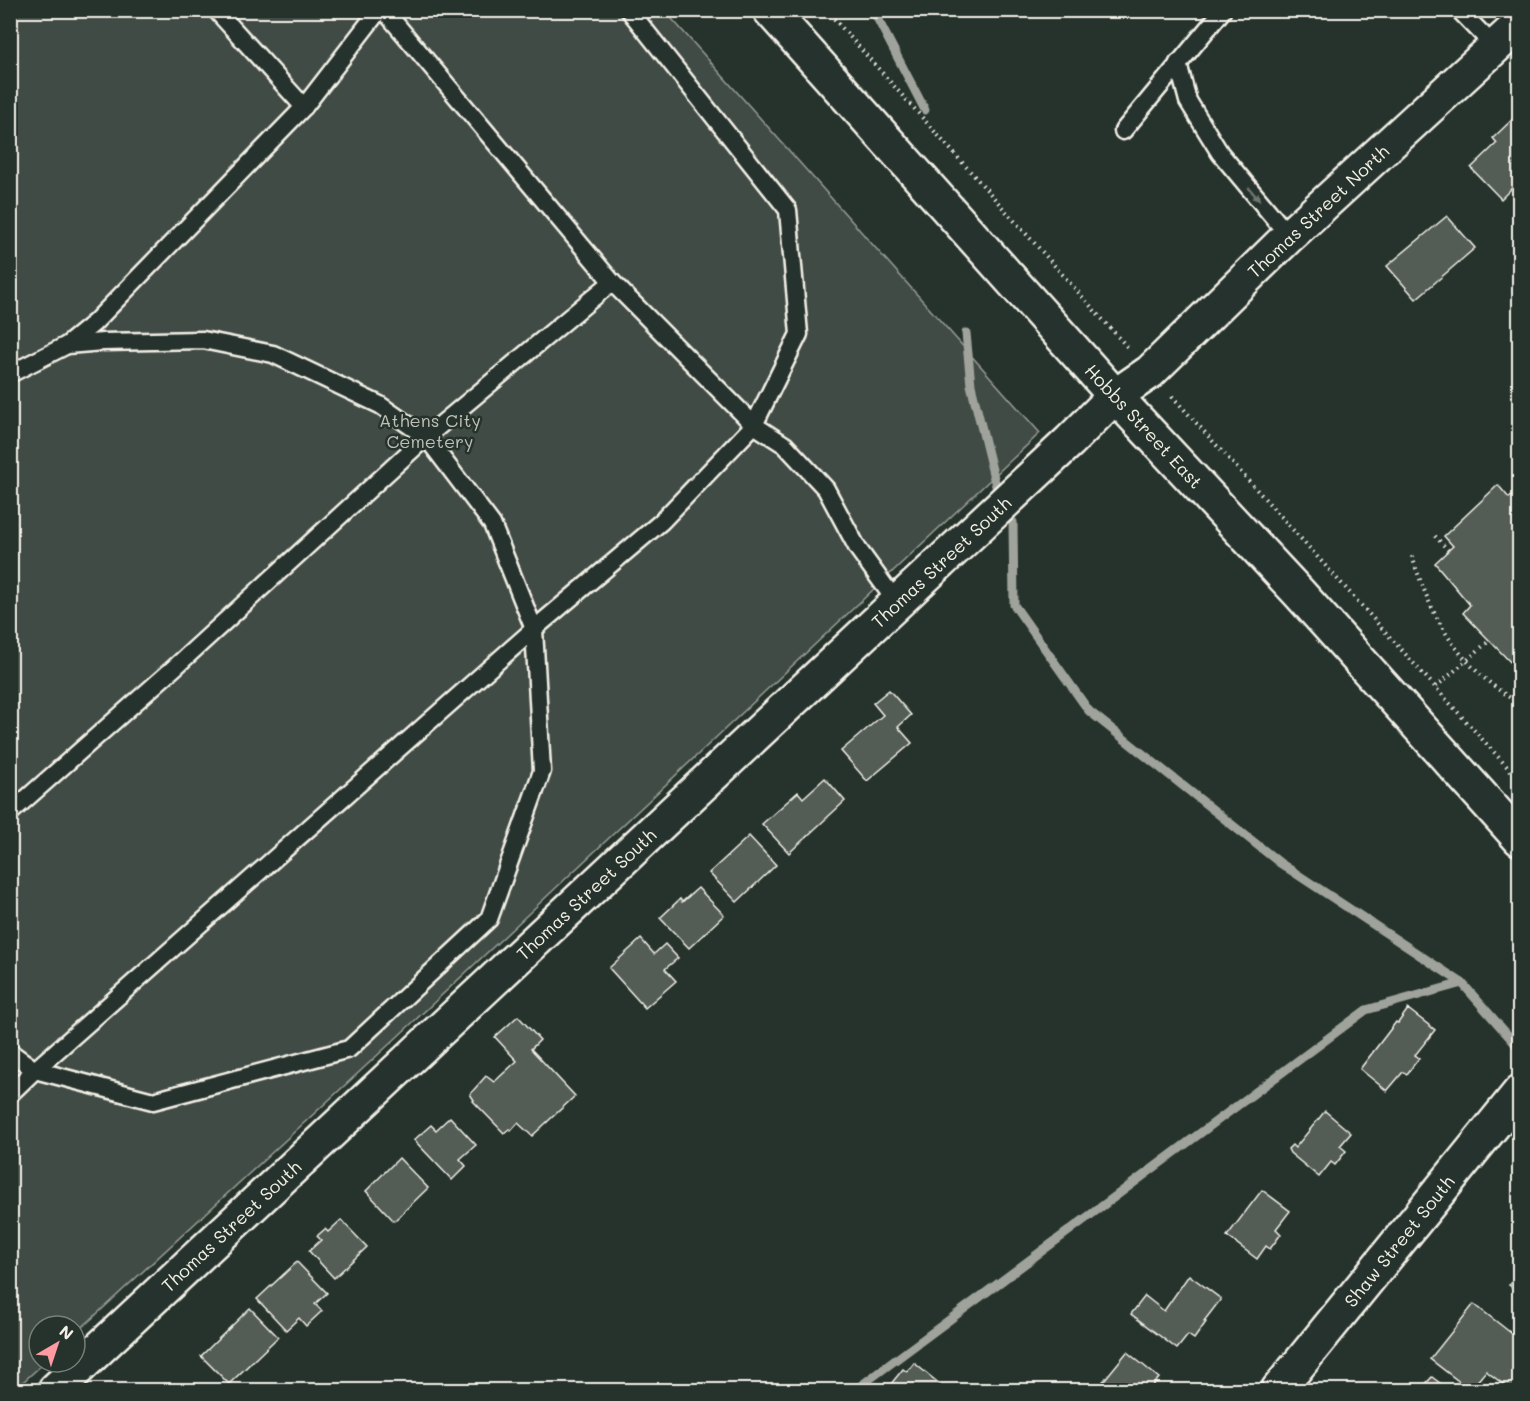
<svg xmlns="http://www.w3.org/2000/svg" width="1530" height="1401" font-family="Mali,sans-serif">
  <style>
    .green { fill: #414b45; stroke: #9a9e96; stroke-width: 1.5 }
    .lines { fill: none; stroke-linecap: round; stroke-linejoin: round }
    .stream { stroke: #9fa39b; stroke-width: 9 }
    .building { fill: #525c55; stroke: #f4f1e8; stroke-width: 1.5 }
    .service-casing { stroke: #f4f1e8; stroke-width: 21 }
    .minor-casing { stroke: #f4f1e8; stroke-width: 38 }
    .secondary-casing { stroke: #f4f1e8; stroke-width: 38 }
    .path { stroke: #f4f1e8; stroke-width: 4; stroke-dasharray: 1.5 4.5; stroke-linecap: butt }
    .service { stroke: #26332d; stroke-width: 16 }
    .minor { stroke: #26332d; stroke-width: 33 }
    .secondary { stroke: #26332d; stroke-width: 33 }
    .oneway { fill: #6e766e }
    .labels { text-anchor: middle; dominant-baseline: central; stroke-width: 5; stroke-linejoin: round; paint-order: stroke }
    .street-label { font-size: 18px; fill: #f4f1e8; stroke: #26332d }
    .park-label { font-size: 18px; fill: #bebfb7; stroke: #26332d }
  </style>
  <rect width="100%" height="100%" fill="#26332d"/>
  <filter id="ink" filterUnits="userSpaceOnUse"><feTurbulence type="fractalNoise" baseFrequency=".0167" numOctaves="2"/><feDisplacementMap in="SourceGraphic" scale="12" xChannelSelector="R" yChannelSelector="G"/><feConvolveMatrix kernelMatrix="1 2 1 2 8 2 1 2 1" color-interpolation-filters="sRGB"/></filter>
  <g filter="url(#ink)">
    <polygon class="green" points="10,11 665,11 1040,433 394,1040 75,1334 75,1326 39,1326 39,1362 45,1362 14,1390 10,1390"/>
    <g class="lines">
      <g class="stream">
        <polyline points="873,10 925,110"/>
        <polyline points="966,333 971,385 996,486"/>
        <polyline points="1013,522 1014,605 1089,711 1280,863 1462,983 1520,1049"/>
        <polyline points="855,1390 1366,1010 1462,983"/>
      </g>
    </g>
    <g class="building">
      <polygon points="1520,112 1520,180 1501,199 1471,168 1497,143 1493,138"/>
      <polygon points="1447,216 1475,248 1416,299 1387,266"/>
      <polygon points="1498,485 1509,498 1520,490 1520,664 1516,668 1463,613 1470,605 1435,563 1453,546 1444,536"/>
      <polygon points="889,690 911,715 898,727 912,743 867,781 841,751 883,715 873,703"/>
      <polygon points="825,778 845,801 789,853 762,824 798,792 803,798"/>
      <polygon points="749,836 776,865 737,902 709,873"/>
      <polygon points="698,888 724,915 689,948 660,918 680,899 682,902"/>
      <polygon points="641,939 654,954 665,944 678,958 665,969 676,981 645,1008 609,968"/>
      <polygon points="1408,1009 1435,1030 1415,1055 1419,1058 1407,1074 1403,1072 1387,1091 1360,1069 1396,1022 1398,1023"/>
      <polygon points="518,1016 540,1040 531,1049 575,1096 532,1136 518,1123 511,1131 509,1129 504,1133 473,1101 474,1100 470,1094 486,1076 494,1082 517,1061 495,1037"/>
      <polygon points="1325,1111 1351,1133 1340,1146 1346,1151 1335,1165 1331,1162 1319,1177 1290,1153 1288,1149 1292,1145 1295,1148"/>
      <polygon points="450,1117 476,1145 460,1159 466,1166 452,1180 414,1140 431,1125 436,1130"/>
      <polygon points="399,1158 428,1188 394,1221 366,1191"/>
      <polygon points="1262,1190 1290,1211 1276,1229 1281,1234 1270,1249 1266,1246 1257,1259 1227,1236"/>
      <polygon points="341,1220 367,1247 334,1278 309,1251 321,1240 317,1236 325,1229 328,1232"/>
      <polygon points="297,1262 327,1293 315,1304 322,1311 306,1326 299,1318 286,1330 257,1299"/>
      <polygon points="1520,1273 1520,1294 1509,1285"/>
      <polygon points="1189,1275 1221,1299 1204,1321 1206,1322 1194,1339 1188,1335 1177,1349 1131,1314 1145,1296 1164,1311"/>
      <polygon points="1474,1304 1520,1340 1520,1380 1511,1390 1486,1371 1470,1390 1430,1359"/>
      <polygon points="250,1308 278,1337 229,1384 201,1356"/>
      <polygon points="1127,1352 1159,1378 1149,1390 1096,1390"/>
      <polygon points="914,1363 941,1385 936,1390 886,1390 903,1369 907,1372"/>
      <polygon points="1432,1377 1449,1390 1420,1390"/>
    </g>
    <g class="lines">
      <defs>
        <g id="service">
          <polyline points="216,10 304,107"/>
          <polyline points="629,10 788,210 799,334 754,425 785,445 826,489 858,549 897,603"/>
          <polyline points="1459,10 1495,47"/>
          <polyline points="1178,63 1188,101 1220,153 1289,236"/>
          <polyline points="1123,131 1223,10"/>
          <polyline points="10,374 67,345 94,323 304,107 379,10"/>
          <polyline points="10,813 174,668 426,437 612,282"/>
          <polyline points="10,1052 35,1070 153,1101 349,1049 489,919 542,771 534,629 492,524 426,437 380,405 273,354 203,340 103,342 67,345"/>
          <polyline points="10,1094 35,1070 534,629 661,522 754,425 612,282 384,10"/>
        </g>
        <g id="minor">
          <polyline points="55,1390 1070,441 1115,396 1150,372 1289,236 1520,24"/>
          <polyline points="1278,1390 1520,1092"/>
        </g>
        <polyline id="secondary" points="770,10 1115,396 1299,593 1520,839"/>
      </defs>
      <use href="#service" class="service-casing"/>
      <use href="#minor" class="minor-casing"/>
      <use href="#secondary" class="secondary-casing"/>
      <g class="path">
        <polyline points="826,10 1129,349"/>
        <polyline points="1172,396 1520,781"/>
        <polyline points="1435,536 1448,550"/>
        <path d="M1412,556C1433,622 1459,667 1520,704"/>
        <polyline points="1436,687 1490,640"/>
      </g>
      <use href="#service" class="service"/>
      <use href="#minor" class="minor"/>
      <use href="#secondary" class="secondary"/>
    </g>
    <defs><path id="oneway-solid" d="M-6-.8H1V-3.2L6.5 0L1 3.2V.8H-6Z" transform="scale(1.5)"/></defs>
    <use class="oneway" href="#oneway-solid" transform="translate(1254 194) rotate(50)"/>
  </g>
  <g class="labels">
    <g class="street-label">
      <text transform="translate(1318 211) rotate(-43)">Thomas Street North</text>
      <text transform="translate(1144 426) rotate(47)">Hobbs Street East</text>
      <text transform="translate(941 562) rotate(-43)">Thomas Street South</text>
      <text transform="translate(586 894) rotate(-43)">Thomas Street South</text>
      <text transform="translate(231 1226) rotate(-43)">Thomas Street South</text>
      <text transform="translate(1399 1241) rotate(-51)">Shaw Street South</text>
    </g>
    <g class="park-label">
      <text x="430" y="420">Athens City<tspan x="430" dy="21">Cemetery</tspan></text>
    </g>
  </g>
  <rect width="1530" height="1401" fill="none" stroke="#26332d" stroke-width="36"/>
  <rect x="18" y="18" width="1494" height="1365" fill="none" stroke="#f4f1e8" stroke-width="2" filter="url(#ink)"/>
  <g transform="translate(57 1344) rotate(39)"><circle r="28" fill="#26332d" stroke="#787f78" stroke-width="1.5"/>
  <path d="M0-4.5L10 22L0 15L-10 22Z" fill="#ff9aa2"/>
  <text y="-9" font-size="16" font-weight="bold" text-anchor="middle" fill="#f4f1e8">N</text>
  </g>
</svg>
